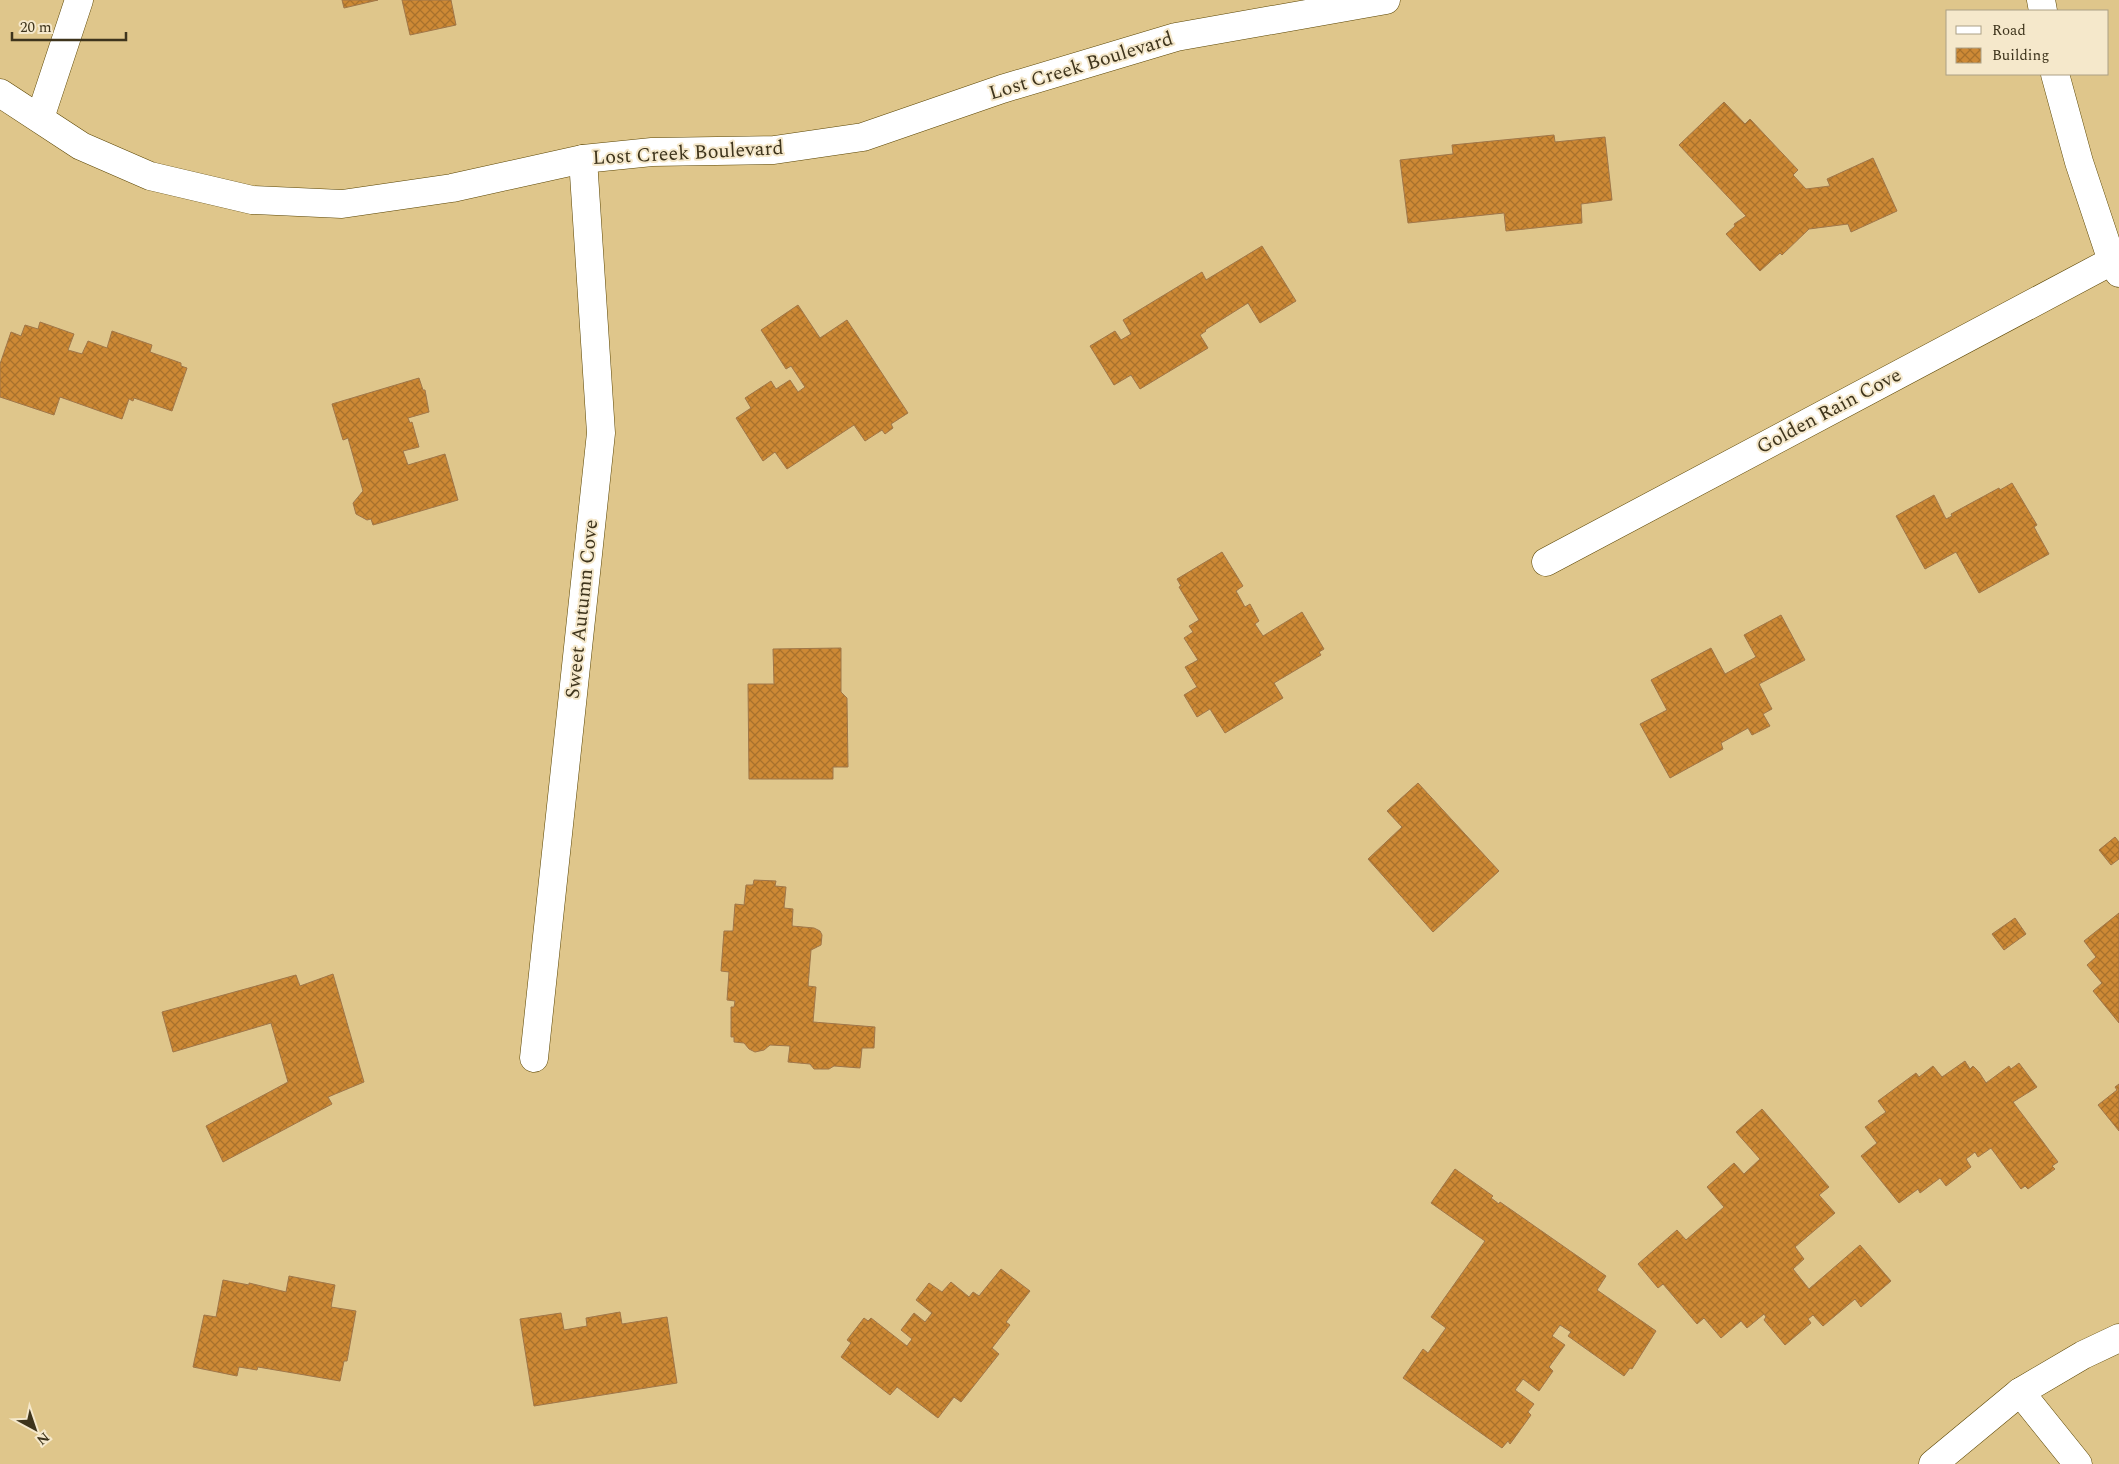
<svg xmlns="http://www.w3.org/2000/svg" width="2119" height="1464" font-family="Spectral,serif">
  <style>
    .building { fill: url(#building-cross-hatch); stroke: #a07648 }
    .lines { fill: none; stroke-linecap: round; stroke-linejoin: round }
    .street-casing { stroke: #5a4400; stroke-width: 29 }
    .secondary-casing { stroke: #5a4400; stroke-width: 29 }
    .street { stroke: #fff; stroke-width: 28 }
    .secondary { stroke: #fff; stroke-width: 28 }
    .labels { text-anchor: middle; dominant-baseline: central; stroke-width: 4; stroke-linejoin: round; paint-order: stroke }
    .street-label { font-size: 20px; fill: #3e341c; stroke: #f5e8cb }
  </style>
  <defs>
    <pattern id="building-cross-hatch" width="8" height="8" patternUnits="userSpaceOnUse" patternTransform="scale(1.25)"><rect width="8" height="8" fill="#cd8935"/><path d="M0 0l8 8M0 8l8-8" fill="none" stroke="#a8712c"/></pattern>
  </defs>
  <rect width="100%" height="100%" fill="#dfc68b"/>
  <g class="building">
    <polygon points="342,0 378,0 344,8"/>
    <polygon points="402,0 451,0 456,25 410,35"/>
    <polygon points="1724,102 1745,124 1750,119 1798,170 1793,175 1806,189 1830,186 1827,179 1873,158 1897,211 1851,232 1848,224 1809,229 1782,255 1780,253 1760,271 1726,234 1735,226 1734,224 1746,216 1679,145"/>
    <polygon points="1554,135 1555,142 1605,137 1612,200 1581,204 1582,223 1506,231 1504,213 1408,223 1400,160 1453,154 1452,145"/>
    <polygon points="1262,246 1296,301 1260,323 1248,303 1205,330 1206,331 1200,335 1208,348 1140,389 1131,375 1114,385 1090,346 1115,331 1121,340 1131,334 1123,320 1202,272 1206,280"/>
    <polygon points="798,305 820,338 847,320 908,413 891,424 893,428 885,434 882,430 865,441 854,425 787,469 775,452 763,461 736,418 751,408 745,398 771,381 776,389 790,380 798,392 805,387 791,366 786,369 761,330"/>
    <polygon points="40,322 74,334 68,350 82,354 88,341 107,348 112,331 152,345 150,352 181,363 181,366 187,368 172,411 134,398 133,401 129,399 122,419 60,397 54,415 0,397 0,364 11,332 21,336 25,325 38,329"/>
    <polygon points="419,378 423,390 425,390 429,412 408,418 410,423 412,422 419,447 403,451 408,465 445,454 458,500 373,525 371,519 367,520 356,514 353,503 363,491 348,438 343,440 332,404"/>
    <polygon points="2012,483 2037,525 2034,527 2049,554 1979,593 1956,552 1925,569 1896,516 1934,495 1946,519 1952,516 1951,514 1999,488 2000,490"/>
    <polygon points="1222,552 1243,586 1236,591 1245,607 1250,604 1259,621 1255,624 1263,636 1302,612 1324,649 1319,652 1321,655 1274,683 1283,698 1225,733 1210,709 1197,717 1184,695 1197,687 1185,667 1198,660 1184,638 1193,632 1189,626 1199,620 1179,587 1181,586 1177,579"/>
    <polygon points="1781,615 1805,660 1759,684 1772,709 1763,714 1770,726 1752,735 1748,728 1721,743 1723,749 1670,778 1640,724 1667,710 1651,680 1711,648 1725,674 1756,657 1744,635"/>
    <polygon points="841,648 841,692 847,698 848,767 833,767 833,779 749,779 748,684 774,684 773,649"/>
    <polygon points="1418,783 1499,871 1433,932 1368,859 1402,827 1387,811"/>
    <polygon points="2115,837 2119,842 2119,859 2111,865 2099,850"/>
    <polygon points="754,880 776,881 775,886 786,887 784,908 793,909 792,926 814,928 820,931 822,935 821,945 811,950 808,986 816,987 813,1022 875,1027 874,1048 862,1048 860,1068 834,1066 829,1069 814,1069 810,1064 788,1062 790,1046 770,1045 764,1050 755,1052 749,1049 744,1043 734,1042 734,1037 731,1037 731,1007 734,1007 735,1001 727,1000 729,972 721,971 724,931 733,931 735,904 744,905 746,885 753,885"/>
    <polygon points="2119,913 2119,1023 2093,991 2102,983 2087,965 2096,957 2084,941"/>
    <polygon points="2015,918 2026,934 2004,950 1992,934"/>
    <polygon points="333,974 364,1082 328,1097 332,1104 223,1162 206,1126 288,1082 271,1023 173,1052 162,1012 296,975 300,986"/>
    <polygon points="1965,1061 1970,1069 1973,1066 1979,1072 1986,1083 2009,1066 2011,1069 2019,1063 2037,1087 2013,1102 2058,1162 2052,1166 2055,1169 2028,1189 2025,1186 2021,1189 1991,1148 1978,1157 1975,1152 1966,1159 1971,1167 1946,1186 1940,1178 1920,1193 1918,1189 1899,1203 1861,1156 1877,1143 1865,1127 1886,1112 1878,1101 1916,1073 1919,1077 1933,1066 1942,1077"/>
    <polygon points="2119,1084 2119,1131 2098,1105 2117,1090 2115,1087"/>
    <polygon points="1762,1109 1829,1187 1819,1195 1835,1213 1795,1247 1804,1259 1793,1269 1809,1289 1860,1245 1891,1281 1861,1307 1855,1299 1823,1326 1813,1315 1808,1319 1811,1323 1785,1345 1764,1320 1766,1317 1764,1314 1747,1328 1741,1321 1721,1338 1704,1318 1697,1324 1663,1284 1658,1288 1638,1264 1677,1230 1686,1240 1724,1207 1707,1187 1734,1163 1744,1174 1760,1159 1736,1132"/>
    <polygon points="1455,1169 1493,1196 1491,1198 1499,1204 1500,1202 1606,1276 1597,1290 1656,1331 1632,1369 1630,1368 1624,1376 1568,1336 1571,1332 1560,1325 1552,1336 1565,1345 1549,1367 1553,1371 1539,1391 1523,1379 1515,1390 1534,1404 1528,1412 1531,1415 1510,1444 1508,1441 1502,1448 1403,1378 1423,1349 1428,1353 1446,1328 1431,1317 1485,1241 1431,1203"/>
    <polygon points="1001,1269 1030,1291 1006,1322 1010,1325 992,1348 999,1354 961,1402 954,1397 938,1418 897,1387 890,1395 841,1357 851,1343 847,1340 864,1318 868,1321 871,1318 907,1346 912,1339 901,1330 914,1313 925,1322 932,1313 916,1300 929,1283 942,1292 951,1282 969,1297 973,1292 979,1296"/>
    <polygon points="289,1276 335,1285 331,1307 356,1311 347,1361 344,1361 340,1381 258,1367 257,1370 239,1367 237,1376 193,1367 204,1315 216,1317 223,1280 249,1285 249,1283 286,1292"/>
    <polygon points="620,1312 622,1324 667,1317 677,1383 534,1406 520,1319 561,1313 564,1330 587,1326 586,1318"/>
  </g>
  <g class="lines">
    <defs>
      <g id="street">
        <polyline points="40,118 79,0"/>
        <polyline points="1546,562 2112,261"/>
        <polyline points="534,1058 601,433 583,159"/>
        <polyline points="2020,1392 2078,1464"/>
        <polyline points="1933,1464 2020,1392 2083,1355 2119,1338"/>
      </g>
      <g id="secondary">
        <polyline points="2041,0 2043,11"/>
        <polyline points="2055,74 2079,162 2112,261 2119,273"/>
        <polyline points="0,93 81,146 150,176 252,200 342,204 452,188 583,159 652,152 774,150 863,137 1002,89 1176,37 1386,0"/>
      </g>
    </defs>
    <use href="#street" class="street-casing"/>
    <use href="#secondary" class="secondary-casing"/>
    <use href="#street" class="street"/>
    <use href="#secondary" class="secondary"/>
  </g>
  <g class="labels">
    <g class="street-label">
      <text transform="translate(1081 66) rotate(-17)">Lost Creek Boulevard</text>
      <text transform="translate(688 153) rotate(-3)">Lost Creek Boulevard</text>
      <text transform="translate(1829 411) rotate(-28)">Golden Rain Cove</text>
      <text transform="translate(582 609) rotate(-84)">Sweet Autumn Cove</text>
    </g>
  </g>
  <rect x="1946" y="10" width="162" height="65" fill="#f5e8cb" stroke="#aca085"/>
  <rect x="1956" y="26" width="25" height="8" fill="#ffffff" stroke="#aca085"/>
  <text x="1992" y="35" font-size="15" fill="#3e341c">Road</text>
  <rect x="1956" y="48" width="25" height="15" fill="url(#building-cross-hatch)" stroke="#aca085"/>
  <text x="1992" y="60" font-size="15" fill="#3e341c">Building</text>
  <g transform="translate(35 1429) rotate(140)" stroke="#f5e8cb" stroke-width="4" paint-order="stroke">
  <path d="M0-4L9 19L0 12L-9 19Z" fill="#3e341c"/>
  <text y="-8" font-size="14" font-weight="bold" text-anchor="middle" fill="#3e341c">N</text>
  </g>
  <path d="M12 32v8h114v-8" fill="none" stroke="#3e341c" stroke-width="2.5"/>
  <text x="20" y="32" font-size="15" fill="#3e341c" stroke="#f5e8cb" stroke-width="4" paint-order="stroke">20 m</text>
</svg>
